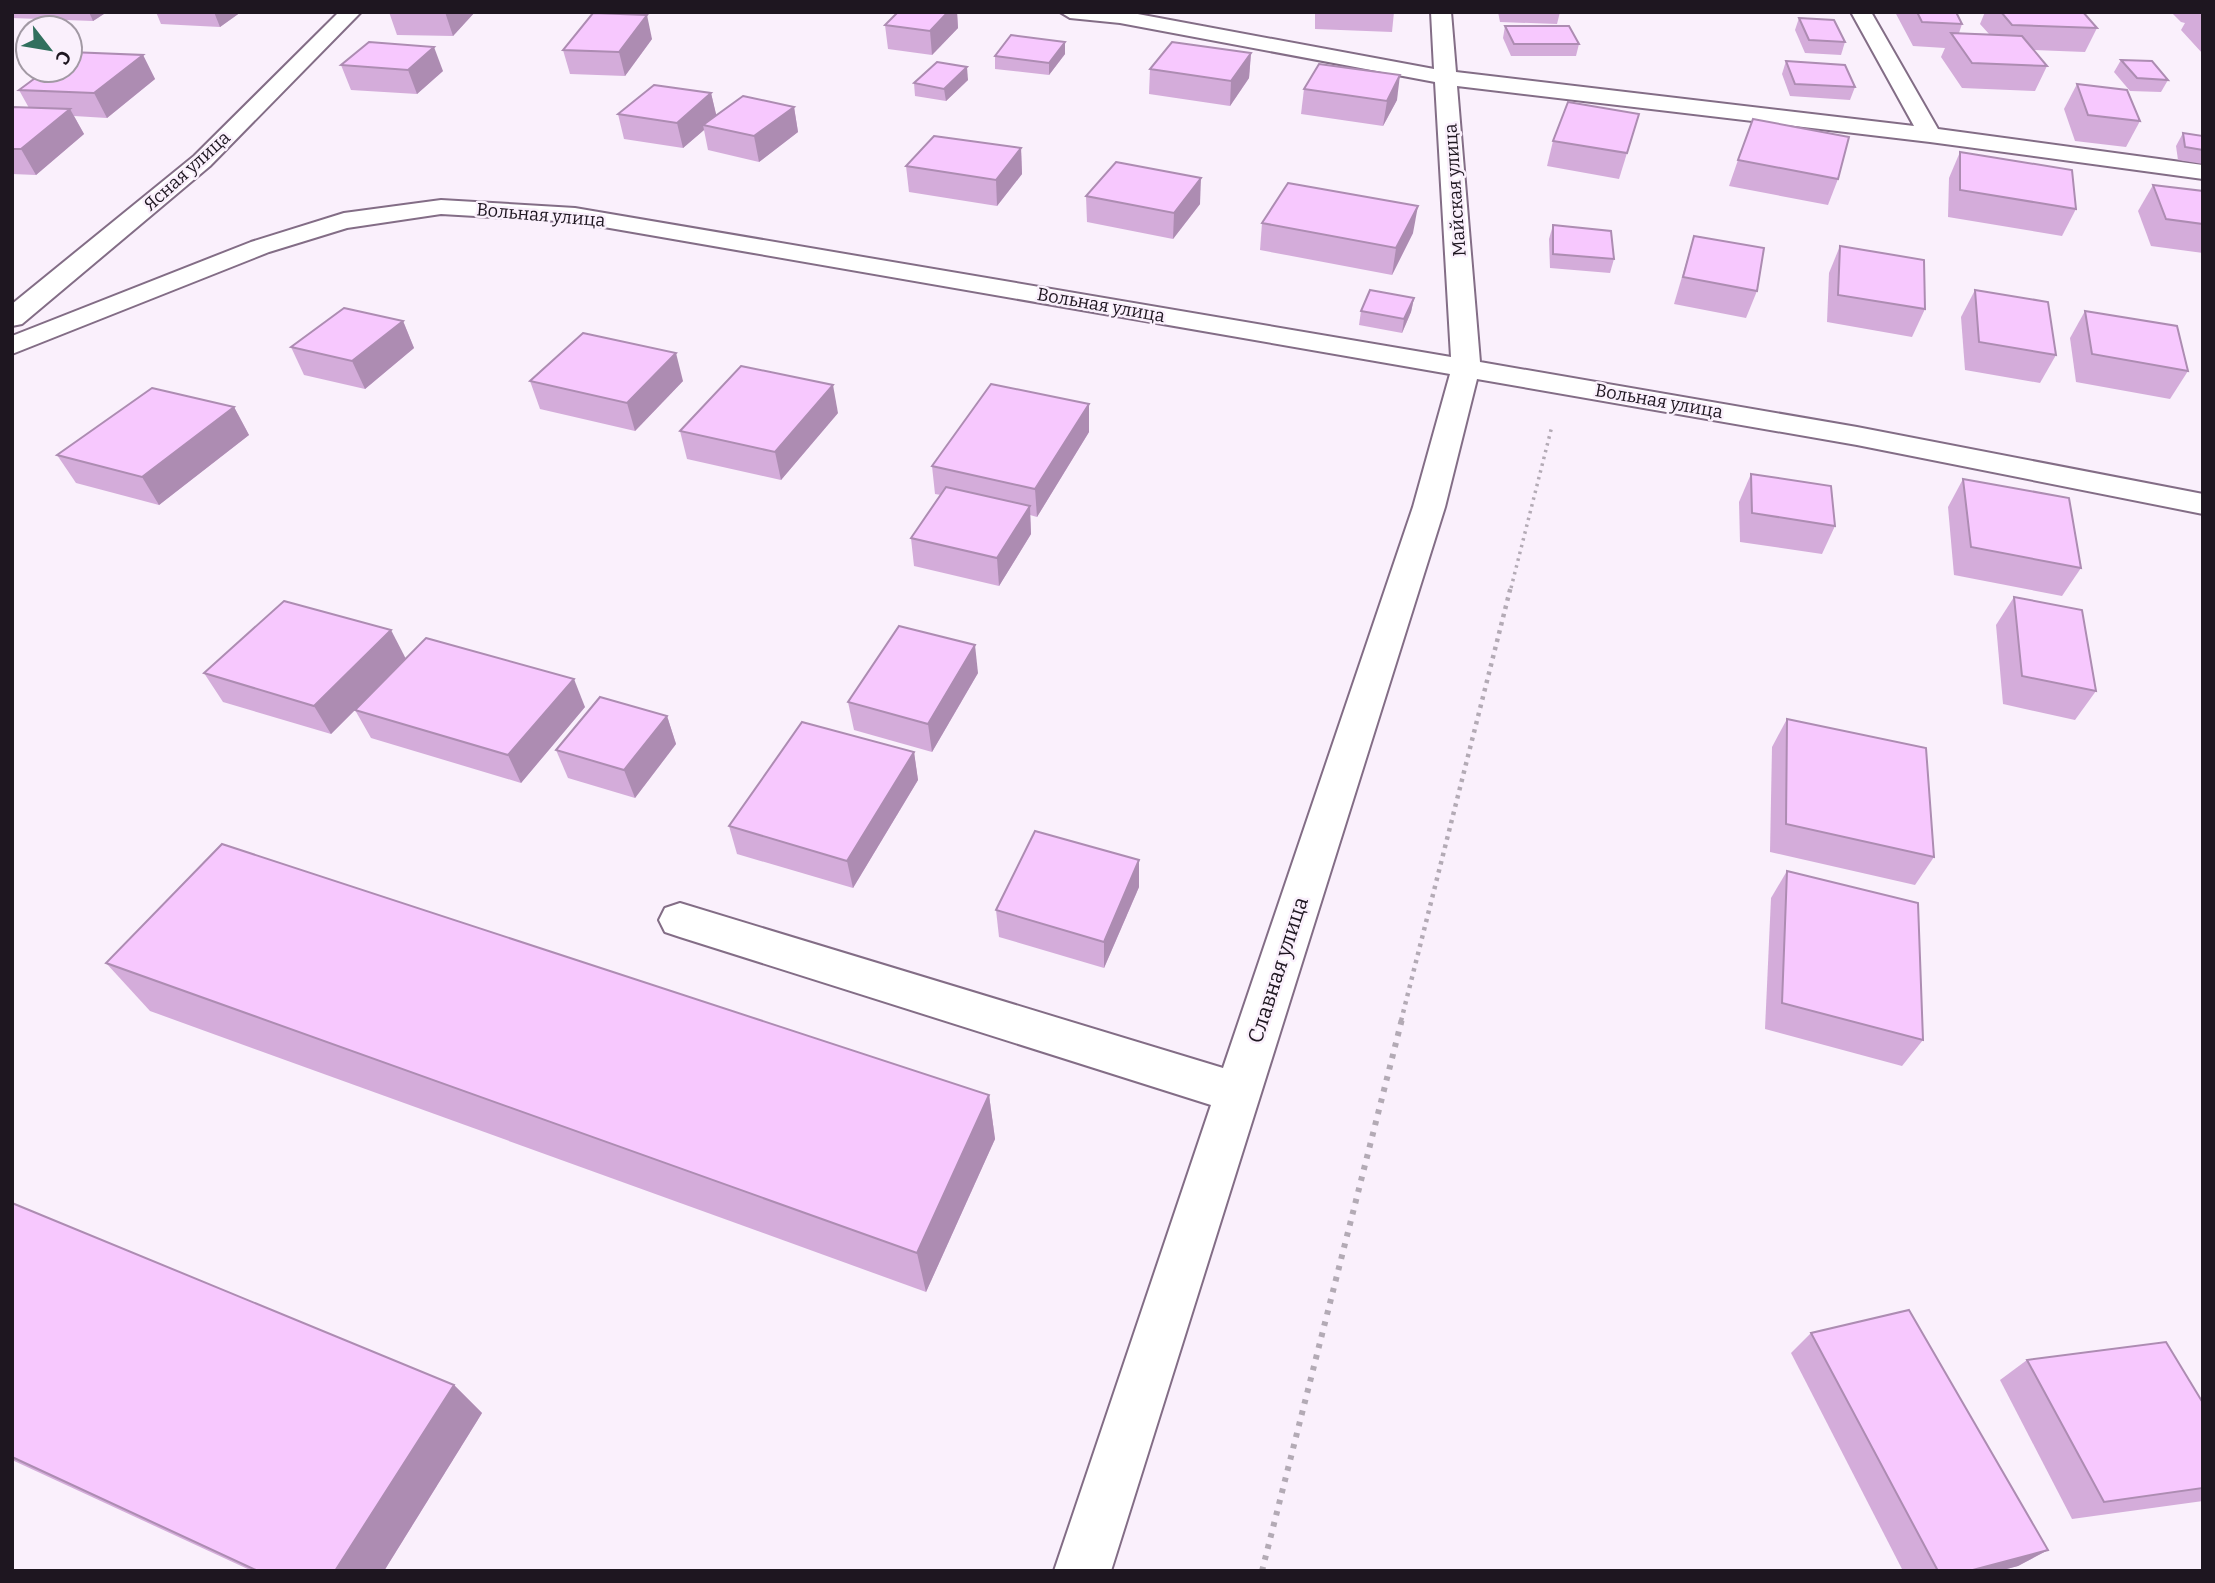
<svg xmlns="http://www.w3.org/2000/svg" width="2215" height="1583" font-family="Bitter,serif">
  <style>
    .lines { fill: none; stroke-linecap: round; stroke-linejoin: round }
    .minor-casing { stroke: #836d86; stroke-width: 4 }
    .path-far2 { stroke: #b3aab5; stroke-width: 3.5; stroke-dasharray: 2.5 4.5; stroke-linecap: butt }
    .path-far1 { stroke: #b3aab5; stroke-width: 4.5; stroke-dasharray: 3.5 5; stroke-linecap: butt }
    .path { stroke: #b3aab5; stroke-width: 6; stroke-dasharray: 4.5 7; stroke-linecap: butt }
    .minor { fill: #fff; fill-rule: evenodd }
    .wall { fill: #d4acda }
    .shaded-wall { fill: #ad8cb2 }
    .building { fill: #f7c8fe; stroke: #ad8cb2; stroke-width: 2 }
    .labels { text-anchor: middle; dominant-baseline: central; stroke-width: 5; stroke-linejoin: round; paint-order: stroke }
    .far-street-label { font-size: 18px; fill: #1e1620; stroke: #faf0fc }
    .street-label { font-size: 21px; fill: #1e1620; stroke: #faf0fc }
  </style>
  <rect width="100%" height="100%" fill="#faf0fc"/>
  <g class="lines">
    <defs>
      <g id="minor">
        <polygon points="339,12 361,12 210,166 22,324 12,326 12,304 194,156"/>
        <polygon points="1060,12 1127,12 1434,69 1431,12 1451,12 1456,72 1914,126 1851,12 1871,12 1938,129 2203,165 2203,179 1930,142 1457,86 1480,362 1857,427 2203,494 2203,514 1857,445 1477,379 1445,507 1111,1571 1054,1571 1211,1105 680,937 665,932 659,920 665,908 680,903 1223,1068 1413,507 1450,374 575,222 441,214 347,228 269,252 12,354 12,336 251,242 344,213 441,200 575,208 1451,357 1435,82 1120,23 1070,18"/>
      </g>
    </defs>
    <use href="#minor" class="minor-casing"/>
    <polyline class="path-far2" points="1511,588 1552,426"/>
    <polyline class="path-far1" points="1401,1021 1511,586"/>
    <polyline class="path" points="1262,1571 1402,1019"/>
    <use href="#minor" class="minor"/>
  </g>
  <g class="wall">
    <polygon points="12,12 107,12 93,21 12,18"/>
    <polygon points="156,12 241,12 220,27 161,24"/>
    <polygon points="389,12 475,12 453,36 397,35"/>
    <polygon points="898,12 957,12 958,28 932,55 888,49 885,25"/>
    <polygon points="1315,12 1394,12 1392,32 1315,29"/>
    <polygon points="1498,12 1560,12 1557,24 1500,22"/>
    <polygon points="1895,12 1956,12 1962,24 1959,33 1989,34 1980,24 1985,12 2083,12 2097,28 2085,52 2034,50 2047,66 2035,91 1962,88 1941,57 1945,48 1913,46"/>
    <polygon points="2171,12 2203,12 2203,54 2181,30 2185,23 2181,22"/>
    <polygon points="1799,18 1845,42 1841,55 1805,53 1795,30"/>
    <polygon points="1505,26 1579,44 1576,56 1511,56 1503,38"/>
    <polygon points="652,39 625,76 570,74 563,50"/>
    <polygon points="1065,42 1065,54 1049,75 995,69 995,56"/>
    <polygon points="1251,53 1249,78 1230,106 1149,94 1150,69"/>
    <polygon points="143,55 155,79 107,118 74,116 84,134 36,175 12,174 12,107 29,108 19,90"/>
    <polygon points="2121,60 2168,80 2161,92 2130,91 2114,72"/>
    <polygon points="1786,61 1855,87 1850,100 1790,96 1782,74"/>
    <polygon points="341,65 443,71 417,94 351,90"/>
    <polygon points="968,80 946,101 915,96 914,83"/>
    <polygon points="2077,84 2140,121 2126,147 2075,141 2064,109"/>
    <polygon points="1304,89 1397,100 1383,126 1301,114"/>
    <polygon points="711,93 716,115 794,107 798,132 759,162 708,150 704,130 683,148 624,139 618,114"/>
    <polygon points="1639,114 1619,179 1547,166 1553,141"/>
    <polygon points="2183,133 2203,136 2203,164 2178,160 2176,146"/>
    <polygon points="1021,148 1022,174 997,206 909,192 906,166"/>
    <polygon points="1960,152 2076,209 2062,236 1948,217 1949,178"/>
    <polygon points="1738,160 1838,179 1828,205 1729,186"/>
    <polygon points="2153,185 2203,191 2203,253 2151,246 2138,211"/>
    <polygon points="1086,196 1200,204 1173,239 1087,222"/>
    <polygon points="1262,223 1413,233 1392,275 1260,250"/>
    <polygon points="1553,225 1614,259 1610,273 1550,268 1549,239"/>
    <polygon points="1694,236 1757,291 1746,318 1674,304"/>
    <polygon points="1840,246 1925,309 1912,337 1827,322 1829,273"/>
    <polygon points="1975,290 2056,355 2040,383 1965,370 1961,317"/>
    <polygon points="1414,298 1411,312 1402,333 1359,325 1361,311"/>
    <polygon points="2085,311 2188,371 2170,399 2076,382 2070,338"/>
    <polygon points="403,321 414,348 365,389 304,375 291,347"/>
    <polygon points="530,381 683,381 635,431 540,409"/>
    <polygon points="234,407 249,435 159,505 76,483 57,455"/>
    <polygon points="838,413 781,480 687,459 680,431"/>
    <polygon points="1089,432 1037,517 1030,515 1031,534 999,586 914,566 911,538 941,495 935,494 932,466"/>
    <polygon points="1751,474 1835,526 1822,554 1740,542 1739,502"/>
    <polygon points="1963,479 2081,568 2062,596 1954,575 1948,507"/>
    <polygon points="2014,597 2096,691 2075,720 2003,704 1996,625"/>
    <polygon points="406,659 585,707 521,783 371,738 355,710 331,734 223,702 204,673"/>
    <polygon points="978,673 932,752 854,730 848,702"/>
    <polygon points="667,716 676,744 635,798 568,778 556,750"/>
    <polygon points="1787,719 1934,857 1915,885 1770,852 1772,747"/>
    <polygon points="914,752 918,780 853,888 737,854 729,826"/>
    <polygon points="1787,871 1923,1040 1902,1066 1765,1029 1771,898"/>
    <polygon points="1139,887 1104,968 999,937 996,910"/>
    <polygon points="106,963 989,1095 995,1139 926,1292 150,1011"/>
    <polygon points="12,1203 454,1385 482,1413 384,1571 252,1571 12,1460"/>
    <polygon points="1811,1333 2048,1550 2018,1566 1999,1571 1903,1571 1791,1353"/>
    <polygon points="2027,1360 2203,1403 2203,1501 2072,1519 2000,1380"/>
  </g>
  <g class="shaded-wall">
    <polygon points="89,12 107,12 93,21"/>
    <polygon points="214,12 241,12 220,27"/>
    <polygon points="445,12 475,12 453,36"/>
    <polygon points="948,12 957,12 958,28 932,55 930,31"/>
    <polygon points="647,15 652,39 625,76 619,52"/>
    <polygon points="1065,42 1065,54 1049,75 1049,63"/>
    <polygon points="434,47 443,71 417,94 408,70"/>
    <polygon points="1251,53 1249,78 1230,106 1231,81"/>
    <polygon points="143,55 155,79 107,118 94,93"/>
    <polygon points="967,67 968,80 946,101 944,89"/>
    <polygon points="1400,75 1397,100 1383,126 1387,101"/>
    <polygon points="711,93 717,118 703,125 704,130 683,148 677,123"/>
    <polygon points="794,107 798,132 759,162 754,136"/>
    <polygon points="70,109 84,134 36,175 21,149"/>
    <polygon points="1021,148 1022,174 997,206 996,180"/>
    <polygon points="1201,178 1200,204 1173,239 1174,213"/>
    <polygon points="1418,206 1413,233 1392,275 1396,248"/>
    <polygon points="1414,298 1411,312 1402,333 1404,319"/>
    <polygon points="403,321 414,348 365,389 352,361"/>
    <polygon points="676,353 683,381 635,431 627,403"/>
    <polygon points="833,385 838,413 781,480 775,452"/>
    <polygon points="1089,404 1089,432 1037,517 1035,489"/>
    <polygon points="234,407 249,435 159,505 142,477"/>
    <polygon points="1030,506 1031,534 999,586 997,558"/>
    <polygon points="391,630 406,659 331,734 314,706"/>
    <polygon points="975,645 978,673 932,752 928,724"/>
    <polygon points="574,679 585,707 521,783 508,755"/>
    <polygon points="667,716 676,744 635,798 624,770"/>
    <polygon points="914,752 918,780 853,888 847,861"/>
    <polygon points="1139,860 1139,887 1104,968 1104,942"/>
    <polygon points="989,1095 995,1139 926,1292 917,1253"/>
    <polygon points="454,1385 482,1413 384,1571 335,1571"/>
    <polygon points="2048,1550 2018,1566 1999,1571 1969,1571"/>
  </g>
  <g class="building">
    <polygon points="898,12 948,12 930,31 885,25"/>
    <polygon points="1917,12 1956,12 1962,24 1922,22"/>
    <polygon points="2001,12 2083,12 2097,28 2012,25"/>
    <polygon points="593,13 647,15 619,52 563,50"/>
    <polygon points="1799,18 1834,20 1845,42 1809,40"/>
    <polygon points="1505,26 1569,26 1579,44 1514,44"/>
    <polygon points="1951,33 2022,36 2047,66 1972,63"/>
    <polygon points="1011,35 1065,42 1049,63 995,56"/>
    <polygon points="369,42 434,47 408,70 341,65"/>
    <polygon points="1172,42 1251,53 1231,81 1150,69"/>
    <polygon points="70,52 143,55 94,93 19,90 46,70 70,70"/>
    <polygon points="2121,60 2152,61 2168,80 2137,78"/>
    <polygon points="1786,61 1845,65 1855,87 1795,84"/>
    <polygon points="937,62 967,67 944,89 914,83"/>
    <polygon points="1319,64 1400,75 1387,101 1304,89"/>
    <polygon points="2077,84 2127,90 2140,121 2088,115"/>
    <polygon points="654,85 711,93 677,123 618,114"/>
    <polygon points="743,96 794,107 754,136 703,125"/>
    <polygon points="1568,102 1639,114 1627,153 1553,141"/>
    <polygon points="12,107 70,109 21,149 12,149"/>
    <polygon points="1753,119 1849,137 1838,179 1738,160"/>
    <polygon points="2183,133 2203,136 2203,150 2185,147"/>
    <polygon points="934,136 1021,148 996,180 906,166"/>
    <polygon points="1960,152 2072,170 2076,209 1960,190"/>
    <polygon points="1116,162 1201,178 1174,213 1086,196"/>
    <polygon points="1288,183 1418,206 1396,248 1262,223"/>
    <polygon points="2153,185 2203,191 2203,224 2166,219"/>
    <polygon points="1553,225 1611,231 1614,259 1553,254"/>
    <polygon points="1694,236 1764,248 1757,291 1683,277"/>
    <polygon points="1840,246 1924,260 1925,309 1838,295"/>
    <polygon points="1370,290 1414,298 1404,319 1361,311"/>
    <polygon points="1975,290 2048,302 2056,355 1979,342"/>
    <polygon points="344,308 403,321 352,361 291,347"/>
    <polygon points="2085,311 2177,326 2188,371 2092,354"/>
    <polygon points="583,333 676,353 627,403 530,381"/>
    <polygon points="741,366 833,385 775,452 680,431"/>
    <polygon points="991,384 1089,404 1035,489 932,466"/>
    <polygon points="152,388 234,407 142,477 57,455"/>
    <polygon points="1751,474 1831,486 1835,526 1752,513"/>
    <polygon points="1963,479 2069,498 2081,568 1971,547"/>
    <polygon points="946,487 1030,506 997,558 911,538"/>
    <polygon points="2014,597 2082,610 2096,691 2022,676"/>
    <polygon points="284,601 391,630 314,706 204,673"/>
    <polygon points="899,626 975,645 928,724 848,702"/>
    <polygon points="426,638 574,679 508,755 355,710"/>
    <polygon points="600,697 667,716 624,770 556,750"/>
    <polygon points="1787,719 1926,748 1934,857 1786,824"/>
    <polygon points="802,722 914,752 847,861 729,826"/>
    <polygon points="1035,831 1139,860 1104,942 996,910"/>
    <polygon points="222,844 989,1095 917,1253 106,963"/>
    <polygon points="1787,871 1918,903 1923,1040 1782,1003"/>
    <polygon points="12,1203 454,1385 335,1571 258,1571 12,1457"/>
    <polygon points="1909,1310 2048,1550 1969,1571 1938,1571 1811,1333"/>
    <polygon points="2166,1342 2203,1403 2203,1488 2104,1502 2027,1360"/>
  </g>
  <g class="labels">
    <g class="far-street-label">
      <text transform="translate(187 171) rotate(-42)">Ясная улица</text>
      <text transform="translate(1455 190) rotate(-94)">Майская улица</text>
      <text transform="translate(541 215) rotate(5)">Вольная улица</text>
      <text transform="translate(1101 305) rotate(10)">Вольная улица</text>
      <text transform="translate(1659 401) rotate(10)">Вольная улица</text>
    </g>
    <g class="street-label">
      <text transform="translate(1278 970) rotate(-72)">Славная улица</text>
    </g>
  </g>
  <rect width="2215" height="1583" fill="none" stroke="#1e1620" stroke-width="28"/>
  <g transform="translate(49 49) rotate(121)"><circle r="33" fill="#faf0fc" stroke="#a299a4" stroke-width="2"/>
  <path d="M0-5L12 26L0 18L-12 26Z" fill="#31705e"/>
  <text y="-10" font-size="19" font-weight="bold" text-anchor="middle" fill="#1e1620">С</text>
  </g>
</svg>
